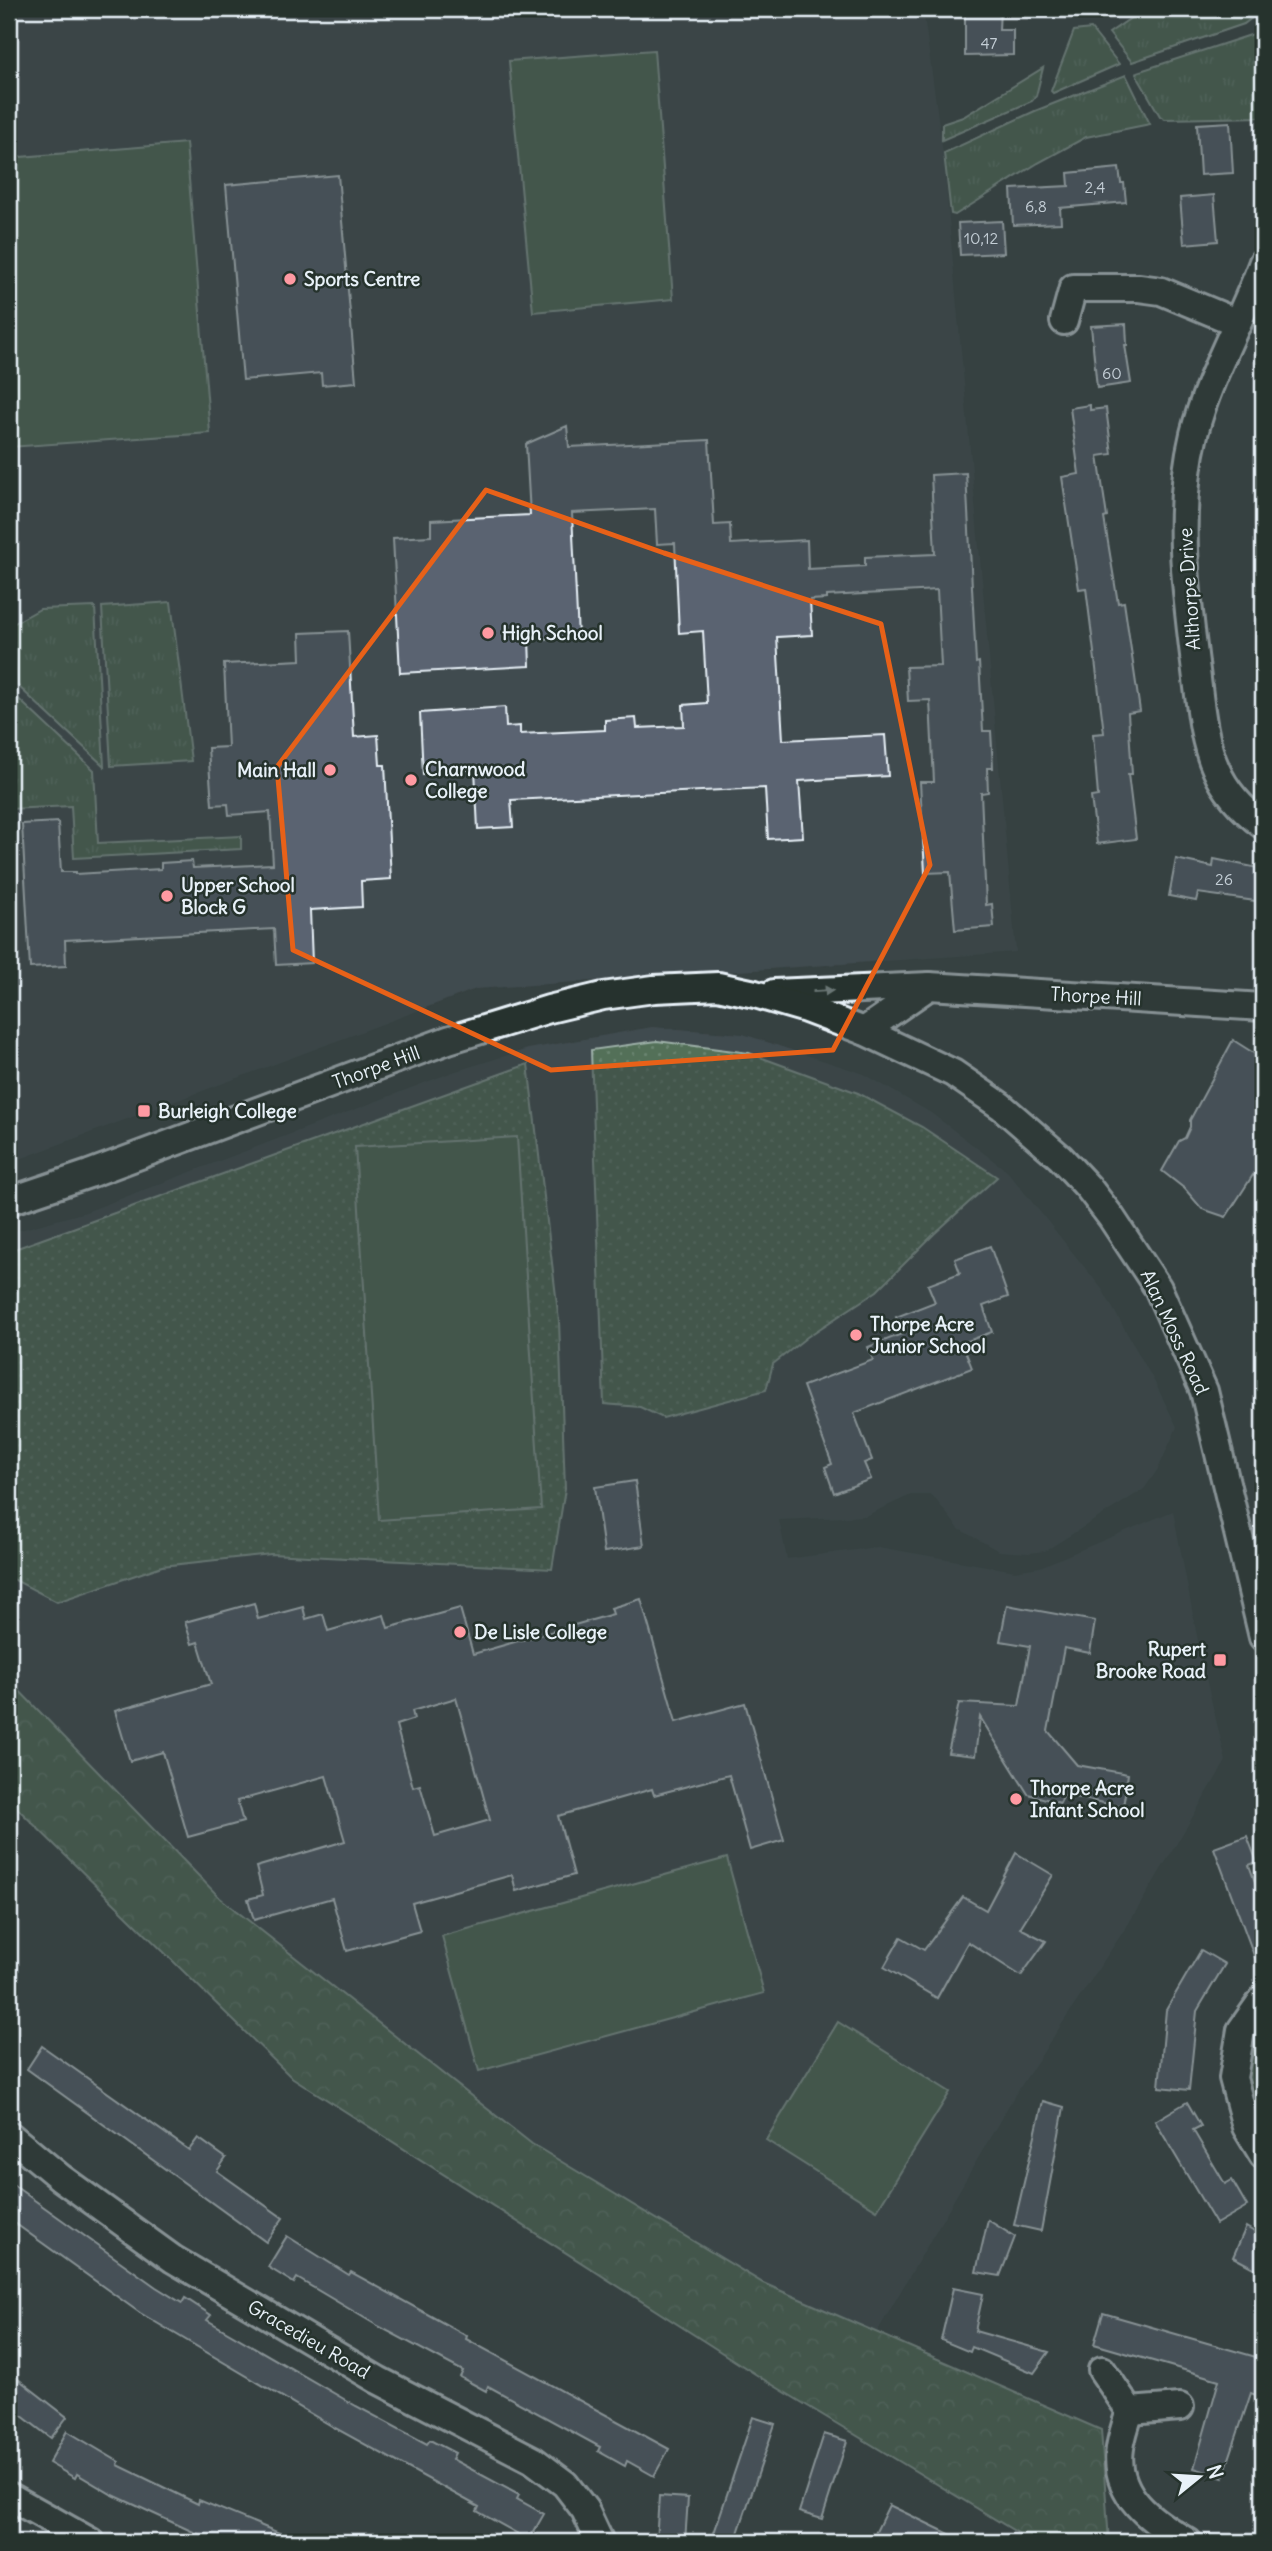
<svg xmlns="http://www.w3.org/2000/svg" width="1272" height="2551" font-family="Delius,sans-serif">
  <style>
    .built { fill: #414b4f }
    .grass { fill: url(#grass-tufts); stroke: #9db0a8; stroke-width: 2 }
    .forest { fill: url(#forest-crowns); stroke: #9db0a8; stroke-width: 2 }
    .park { fill: url(#park-dots); stroke: #9db0a8; stroke-width: 2 }
    .pitch { fill: #527058; stroke: #9db0a8; stroke-width: 2 }
    .building { fill: #5a6371; stroke: #e8f1f8; stroke-width: 2; fill-rule: evenodd }
    .lines { fill: none; stroke-linecap: round; stroke-linejoin: round }
    .minor-casing { stroke: #e8f1f8; stroke-width: 32 }
    .minor { stroke: #26332d; stroke-width: 26 }
    .oneway { fill: #6a7674 }
    .marked { fill: none; stroke: #e86118; stroke-width: 5; stroke-linejoin: round }
    .poi-dot { fill: #ff9aa2; stroke: #26332d; stroke-width: 2.5 }
    .labels { text-anchor: middle; dominant-baseline: central; stroke-width: 5; stroke-linejoin: round; paint-order: stroke }
    .number-label { font-size: 16px; fill: #c4ced6 }
    .poi-label { font-size: 19px; font-weight: bold; fill: #e8f1f8; stroke: #26332d; text-anchor: start }
    .street-label { font-size: 19px; fill: #e8f1f8; stroke: #26332d }
  </style>
  <defs>
    <pattern id="grass-tufts" width="24" height="20" patternUnits="userSpaceOnUse" patternTransform="scale(1.75)"><rect width="24" height="20" fill="#527058"/><path d="M3 7l-1-3M5 7V3M7 7l1-3M15 17l-1-3M17 17v-4M19 17l1-3" fill="none" stroke="#6b8571"/></pattern>
    <pattern id="forest-crowns" width="20" height="18" patternUnits="userSpaceOnUse" patternTransform="scale(1.75)"><rect width="20" height="18" fill="#527058"/><path d="M2 6a3 3 0 1 1 6 0M12 15a3 3 0 1 1 6 0" fill="none" stroke="#6b8571"/></pattern>
    <pattern id="park-dots" width="8" height="8" patternUnits="userSpaceOnUse" patternTransform="scale(1.75)"><rect width="8" height="8" fill="#527058"/><path d="M2 2h.1M6 6h.1" fill="none" stroke="#6b8571" stroke-width="1.8" stroke-linecap="round"/></pattern>
  </defs>
  <rect width="100%" height="100%" fill="#364141"/>
  <filter id="ink" filterUnits="userSpaceOnUse"><feTurbulence type="fractalNoise" baseFrequency=".0143" numOctaves="2"/><feDisplacementMap in="SourceGraphic" scale="14" xChannelSelector="R" yChannelSelector="G"/><feConvolveMatrix kernelMatrix="1 2 1 2 8 2 1 2 1" color-interpolation-filters="sRGB"/></filter>
  <g filter="url(#ink)">
    <g class="built">
      <polygon points="9,9 923,9 943,154 1016,952 476,989 9,1163"/>
      <polygon points="652,1027 743,1034 864,1074 931,1113 1007,1171 1102,1289 1154,1381 1177,1427 1158,1469 1144,1489 1045,1551 1029,1553 999,1551 959,1529 932,1495 911,1495 865,1516 779,1520 787,1559 878,1547 1015,1571 1040,1567 1173,1511 1202,1662 1226,1761 1132,1918 1013,2098 873,2339 594,2199 257,1943 9,1704 9,1233 86,1212 453,1072 528,1049"/>
    </g>
    <g class="grass">
      <polygon points="1144,9 1263,9 1244,24 1132,62 1109,33"/>
      <polygon points="1091,29 1119,64 1053,93 1051,91 1074,31"/>
      <polygon points="1263,31 1263,117 1165,119 1160,116 1136,74 1137,72"/>
      <polygon points="1043,68 1036,96 1032,101 942,140 942,124 963,117"/>
      <polygon points="1126,75 1150,124 1086,137 1038,163 955,215 951,214 944,153 1035,111"/>
      <polygon points="171,602 191,761 111,766 102,607"/>
      <polygon points="95,607 104,766 17,685 13,624 40,609"/>
      <polygon points="9,690 94,770 98,843 241,836 241,849 74,858 71,806 9,809"/>
      <polygon points="1263,1999 1263,2155 1246,2127 1241,2030"/>
    </g>
    <polygon class="forest" points="9,1680 220,1898 532,2144 763,2283 1101,2430 1109,2542 1037,2542 1023,2536 763,2379 290,2076 9,1800"/>
    <g class="park">
      <polygon points="657,1041 749,1053 858,1093 922,1127 997,1177 934,1234 877,1291 807,1337 773,1364 766,1390 663,1418 640,1407 604,1404 591,1050"/>
      <polygon points="528,1064 559,1321 565,1489 552,1569 271,1554 162,1566 57,1602 9,1577 9,1251"/>
    </g>
    <g class="pitch">
      <polygon points="654,50 673,299 533,312 509,61"/>
      <polygon points="186,143 210,433 9,447 9,158"/>
      <polygon points="517,1137 541,1509 379,1520 355,1147"/>
      <polygon points="727,1858 764,1993 479,2071 442,1936"/>
      <polygon points="838,2022 950,2092 877,2210 766,2140"/>
    </g>
    <g class="building">
      <polygon points="965,9 1000,9 999,30 1013,30 1013,55 965,56"/>
      <polygon points="1230,122 1233,173 1200,175 1197,124"/>
      <polygon points="1119,168 1121,183 1124,183 1126,202 1060,208 1061,223 1013,225 1011,189 1069,186 1068,173"/>
      <polygon points="338,175 356,382 322,385 321,373 243,380 226,185"/>
      <polygon points="1214,195 1218,241 1184,244 1180,198"/>
      <polygon points="1002,221 1004,253 960,255 958,223"/>
      <polygon points="1126,324 1127,345 1125,345 1131,383 1097,388 1091,326"/>
      <polygon points="1090,405 1090,410 1106,408 1112,454 1098,456 1107,517 1104,518 1118,603 1124,602 1140,711 1128,713 1132,774 1128,774 1136,839 1097,844 1091,797 1098,796 1093,734 1104,733 1086,588 1079,589 1062,477 1079,474 1070,408"/>
      <polygon points="567,426 569,447 709,440 714,525 730,524 731,544 807,540 808,569 865,566 865,557 935,554 931,475 966,473 976,663 979,662 983,731 991,731 993,768 987,768 988,792 981,793 986,905 992,904 994,927 955,930 950,872 925,873 920,782 934,782 930,700 908,701 906,667 941,666 937,590 827,596 827,599 810,600 812,635 777,637 783,740 885,735 888,776 799,781 803,837 768,839 765,788 511,800 513,827 478,829 475,769 423,775 420,713 505,707 506,727 520,726 520,734 605,730 605,720 636,718 637,728 684,726 683,705 707,703 703,631 679,633 675,543 657,544 655,509 572,513 578,637 529,639 530,666 400,673 393,538 431,536 431,520 530,515 526,444"/>
      <polygon points="348,631 354,737 378,735 380,765 385,765 391,879 361,881 362,907 310,910 312,963 276,965 274,929 65,940 66,966 30,968 22,824 58,822 61,872 76,872 76,874 161,869 161,863 192,861 193,868 273,864 270,812 229,815 228,804 212,805 208,748 228,747 224,664 301,660 300,633"/>
      <polygon points="1176,859 1213,867 1214,859 1263,869 1263,902 1198,893 1196,901 1169,896"/>
      <polygon points="1233,1040 1263,1059 1263,1182 1253,1175 1226,1217 1202,1209 1185,1189 1162,1171 1179,1141 1185,1138 1190,1127 1190,1120"/>
      <polygon points="990,1246 1008,1297 983,1306 992,1332 962,1343 972,1368 854,1413 872,1460 864,1463 871,1479 834,1493 825,1467 832,1464 803,1386 873,1360 868,1347 902,1334 896,1317 935,1302 928,1285 960,1273 955,1259"/>
      <polygon points="635,1481 644,1546 604,1552 595,1487"/>
      <path d="M641,1599L676,1722L745,1703L784,1840L750,1850L729,1775L654,1795L652,1789L558,1816L574,1875L516,1891L512,1875L412,1903L420,1931L347,1951L332,1898L254,1920L248,1899L263,1895L256,1867L345,1841L326,1776L237,1801L243,1822L188,1837L163,1752L130,1761L115,1711L211,1684L198,1642L192,1644L185,1622L254,1603L258,1619L303,1607L306,1619L323,1614L328,1631L384,1615L388,1628L460,1608L473,1654L613,1614L611,1608ZM456,1698L490,1820L435,1836L420,1785L413,1787L396,1725L414,1719L412,1711Z"/>
      <polygon points="1007,1605 1095,1621 1090,1653 1064,1648 1048,1731 1077,1765 1128,1774 1123,1807 1064,1795 1060,1803 1028,1794 980,1717 975,1756 948,1753 959,1703 1019,1706 1030,1646 1000,1641"/>
      <polygon points="1247,1836 1257,1862 1249,1865 1263,1904 1263,1974 1261,1974 1214,1848"/>
      <polygon points="1016,1853 1053,1875 1020,1928 1046,1941 1021,1976 968,1942 937,1998 884,1967 901,1937 924,1950 963,1897 986,1910"/>
      <polygon points="1201,1950 1225,1964 1197,2011 1189,2090 1159,2087 1166,2010"/>
      <polygon points="42,2046 189,2150 198,2138 226,2158 217,2171 283,2218 266,2242 27,2069"/>
      <polygon points="1043,2101 1064,2107 1041,2231 1014,2225"/>
      <polygon points="1187,2102 1201,2126 1193,2130 1225,2184 1232,2180 1247,2206 1216,2224 1155,2121"/>
      <polygon points="9,2182 156,2287 182,2303 185,2298 211,2315 207,2320 356,2406 427,2444 430,2440 455,2453 452,2459 519,2495 517,2499 544,2514 529,2540 477,2511 479,2507 335,2428 140,2313 9,2219"/>
      <polygon points="988,2220 1015,2237 1000,2276 976,2272"/>
      <polygon points="1246,2227 1263,2237 1263,2273 1233,2257"/>
      <polygon points="287,2236 349,2275 351,2272 467,2336 466,2339 669,2449 654,2476 627,2461 625,2466 598,2451 600,2447 488,2386 486,2391 460,2377 463,2371 378,2326 297,2278 294,2283 268,2267"/>
      <polygon points="953,2288 983,2294 975,2331 1049,2352 1034,2373 972,2347 970,2352 941,2340"/>
      <polygon points="1103,2313 1263,2359 1263,2398 1251,2393 1223,2477 1194,2468 1219,2380 1094,2344"/>
      <polygon points="9,2372 67,2417 51,2438 9,2406"/>
      <polygon points="753,2417 775,2424 735,2542 711,2542"/>
      <polygon points="67,2431 119,2462 118,2465 198,2504 199,2500 301,2542 215,2542 111,2494 77,2474 75,2478 49,2463"/>
      <polygon points="824,2434 847,2441 822,2519 799,2512"/>
      <polygon points="659,2496 688,2498 685,2542 656,2542"/>
      <polygon points="889,2505 966,2542 871,2542"/>
    </g>
    <g class="lines">
      <defs>
        <g id="minor">
          <path d="M1263,262C1242,320 1209,374 1194,434C1175,513 1186,592 1196,671C1200,702 1203,741 1216,769C1226,793 1243,810 1263,825"/>
          <polyline points="1064,321 1073,288 1139,288 1161,291 1238,323"/>
          <polyline points="774,993 929,986 1263,1007"/>
          <polyline points="864,1031 929,986"/>
          <polyline points="9,1201 89,1174 448,1040 549,1009 603,996 654,989 718,986 755,994 806,1009 864,1031 953,1073 1001,1106 1060,1157 1088,1187 1111,1217 1158,1288 1204,1391 1263,1637"/>
          <polyline points="1263,1999 1241,2030 1233,2078 1246,2127 1263,2155"/>
          <polyline points="9,2135 61,2178 173,2259 378,2380 533,2460 565,2484 585,2510 600,2542"/>
          <path d="M1102,2370L1130,2411C1126,2423 1122,2435 1120,2448C1113,2495 1152,2522 1188,2542"/>
          <polyline points="1130,2411 1180,2407"/>
          <polyline points="9,2496 91,2542"/>
        </g>
      </defs>
      <use href="#minor" class="minor-casing"/>
      <use href="#minor" class="minor"/>
    </g>
    <defs><path id="oneway-solid" d="M-6-.8H1V-3.2L6.5 0L1 3.2V.8H-6Z" transform="scale(1.75)"/></defs>
    <use class="oneway" href="#oneway-solid" transform="translate(823 991) rotate(-3)"/>
  </g>
  <path d="M0 0H1272V2551H0ZM486,490L664,553L881,624L930,865L833,1050L551,1070L293,950L277,767Z" fill="#364141" fill-opacity=".55" fill-rule="evenodd"/>
  <path class="marked" d="M486,490L664,553L881,624L930,865L833,1050L551,1070L293,950L277,767Z"/>
  <g class="poi-dot">
    <circle cx="290" cy="279" r="7"/>
    <circle cx="488" cy="633" r="7"/>
    <circle cx="330" cy="770" r="7"/>
    <circle cx="411" cy="780" r="7"/>
    <circle cx="167" cy="896" r="7"/>
    <rect x="137" y="1104" width="14" height="14" rx="3.5"/>
    <circle cx="856" cy="1335" r="7"/>
    <circle cx="460" cy="1632" r="7"/>
    <rect x="1213" y="1653" width="14" height="14" rx="3.5"/>
    <circle cx="1016" cy="1799" r="7"/>
  </g>
  <g class="labels">
    <g class="number-label">
      <text x="989" y="43">47</text>
      <text x="1095" y="187">2,4</text>
      <text x="1036" y="206">6,8</text>
      <text x="981" y="238">10,12</text>
      <text x="1112" y="373">60</text>
      <text x="1224" y="879">26</text>
    </g>
    <g class="poi-label">
      <text x="304" y="279">Sports Centre</text>
      <text x="502" y="633">High School</text>
      <text x="425" y="769">Charnwood<tspan x="425" dy="22">College</tspan></text>
      <text x="316" y="770" text-anchor="end">Main Hall</text>
      <text x="181" y="885">Upper School<tspan x="181" dy="22">Block G</tspan></text>
      <text x="158" y="1111">Burleigh College</text>
      <text x="870" y="1324">Thorpe Acre<tspan x="870" dy="22">Junior School</tspan></text>
      <text x="474" y="1632">De Lisle College</text>
      <text x="1206" y="1649" text-anchor="end">Rupert<tspan x="1206" dy="22">Brooke Road</tspan></text>
      <text x="1030" y="1788">Thorpe Acre<tspan x="1030" dy="22">Infant School</tspan></text>
    </g>
    <g class="street-label">
      <text transform="translate(1189 589) rotate(-94)">Althorpe Drive</text>
      <text transform="translate(1096 996) rotate(3)">Thorpe Hill</text>
      <text transform="translate(376 1067) rotate(-20)">Thorpe Hill</text>
      <text transform="translate(1175 1332) rotate(65)">Alan Moss Road</text>
      <text transform="translate(309 2339) rotate(30)">Gracedieu Road</text>
    </g>
  </g>
  <rect width="1272" height="2551" fill="none" stroke="#26332d" stroke-width="35"/>
  <rect x="18" y="18" width="1237" height="2516" fill="none" stroke="#e8f1f8" stroke-width="2.5" filter="url(#ink)"/>
  <g transform="translate(1199 2477) rotate(72)" stroke="#26332d" stroke-width="5" paint-order="stroke">
  <path d="M0-5L12 26L0 18L-12 26Z" fill="#e8f1f8"/>
  <text y="-10" font-size="19" font-weight="bold" text-anchor="middle" fill="#e8f1f8">N</text>
  </g>
</svg>
